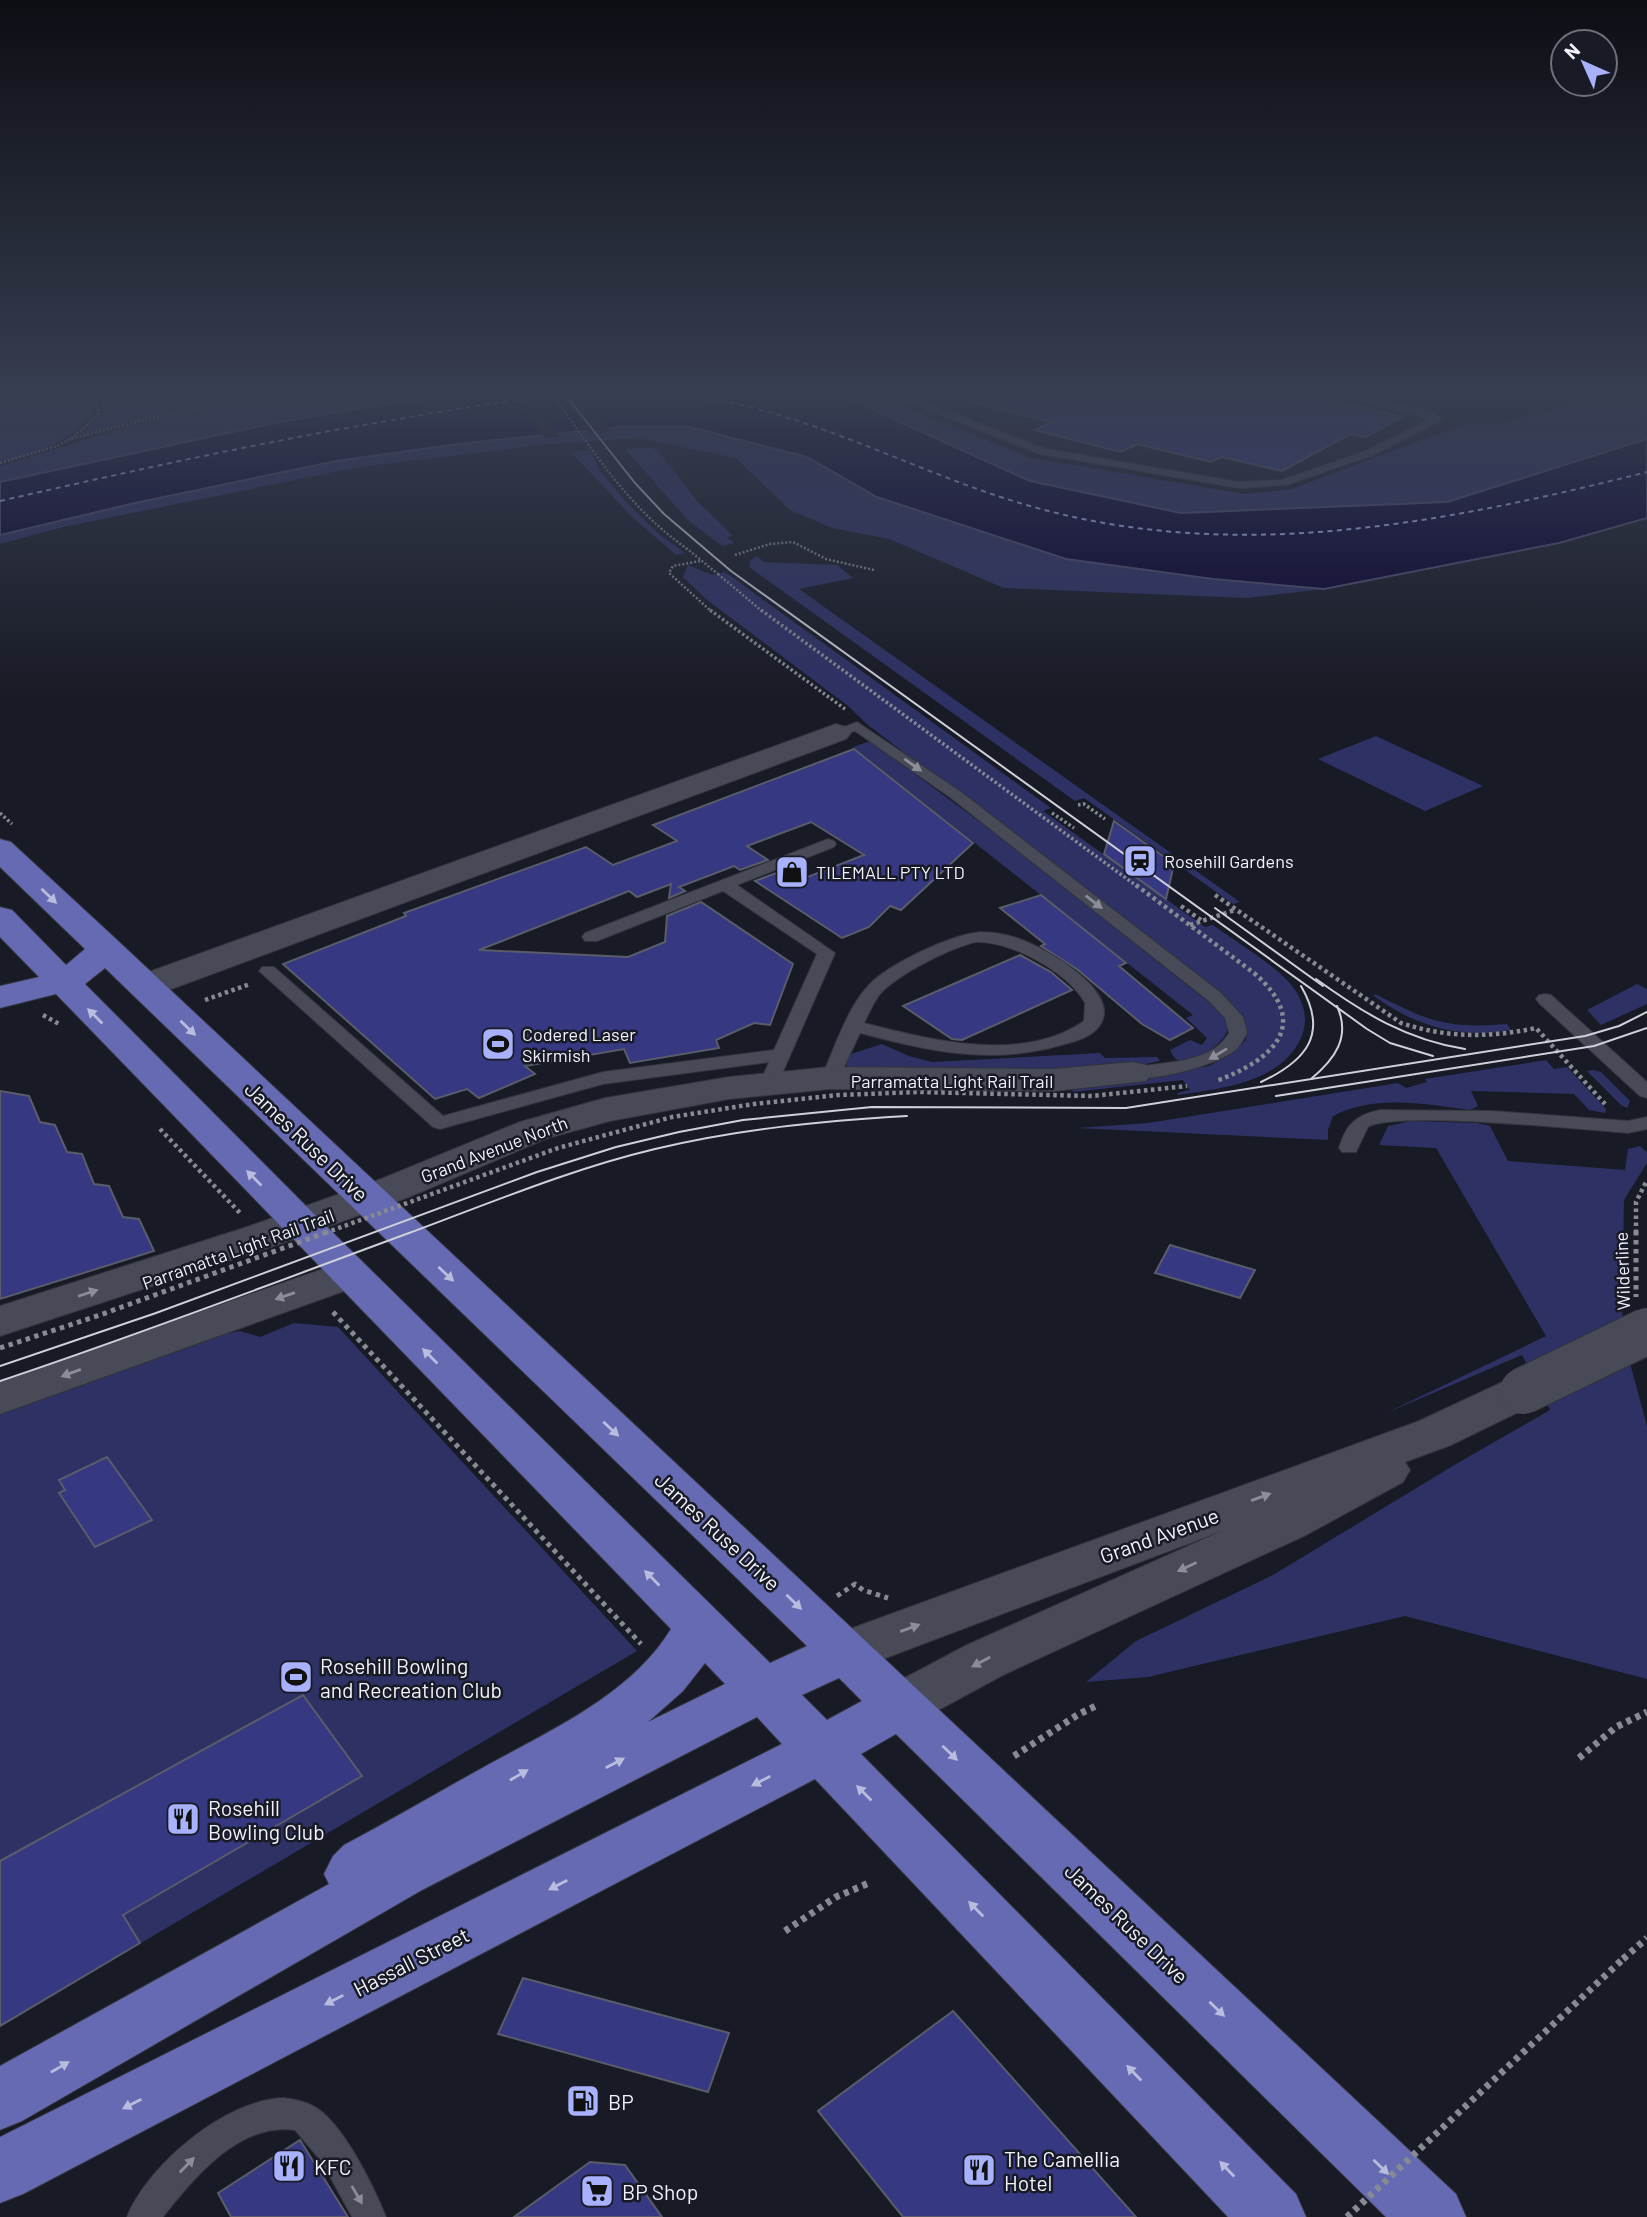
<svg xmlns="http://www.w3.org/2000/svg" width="1647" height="2217" font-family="Barlow,sans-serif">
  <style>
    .green { fill: #2e3164 }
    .water { fill: #07002f; stroke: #4d496c; stroke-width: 2 }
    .pier { fill: #181a25 }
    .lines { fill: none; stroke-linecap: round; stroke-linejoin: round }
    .ferry { stroke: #b2bbfb; stroke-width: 2; stroke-dasharray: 5 4.5; stroke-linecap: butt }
    .building { fill: #363882; stroke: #5a5c6a; stroke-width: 2 }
    .service-casing { stroke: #34343d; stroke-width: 2 }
    .minor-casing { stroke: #34343d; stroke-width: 2 }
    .primary-casing { stroke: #34343d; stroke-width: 2 }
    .path-far4 { stroke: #888a93; stroke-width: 2.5; stroke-dasharray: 2 2; stroke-linecap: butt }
    .path-far3 { stroke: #888a93; stroke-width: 3.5; stroke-dasharray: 2.5 2.5; stroke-linecap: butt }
    .path-far2 { stroke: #888a93; stroke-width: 4.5; stroke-dasharray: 3.5 3.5; stroke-linecap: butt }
    .path-far1 { stroke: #888a93; stroke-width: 5; stroke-dasharray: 4.5 4.5; stroke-linecap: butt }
    .path { stroke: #888a93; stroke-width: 7; stroke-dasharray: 5 5; stroke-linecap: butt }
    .service { fill: #484a57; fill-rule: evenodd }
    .minor { fill: #484a57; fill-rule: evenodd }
    .primary { fill: #656ab3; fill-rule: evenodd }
    .tram { stroke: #cfd0da; stroke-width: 2 }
    .minor-bridge-casing { stroke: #34343d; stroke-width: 48; stroke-linecap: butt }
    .path-bridge-far3 { stroke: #888a93; stroke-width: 2.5; stroke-dasharray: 2 2; stroke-linecap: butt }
    .path-bridge-far2 { stroke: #888a93; stroke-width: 4.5; stroke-dasharray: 3.5 3.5; stroke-linecap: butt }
    .path-bridge-far1 { stroke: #888a93; stroke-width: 5; stroke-dasharray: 4.5 4.5; stroke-linecap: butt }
    .path-bridge { stroke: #888a93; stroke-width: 7; stroke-dasharray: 5 5; stroke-linecap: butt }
    .minor-bridge { stroke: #484a57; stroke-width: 46 }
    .oneway { fill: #8c8d99 }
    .oneway2 { fill: #b9bcde }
    .labels { text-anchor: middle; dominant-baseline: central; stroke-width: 5; stroke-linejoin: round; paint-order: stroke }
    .poi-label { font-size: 18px; fill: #f1f2fb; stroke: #181a25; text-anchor: start }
    .street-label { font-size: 18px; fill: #f1f2fb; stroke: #181a25 }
    .near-street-label { font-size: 21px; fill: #f1f2fb; stroke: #181a25 }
    .near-poi-label { font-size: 21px; fill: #f1f2fb; stroke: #181a25; text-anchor: start }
  </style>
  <rect width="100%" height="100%" fill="#181a25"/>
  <g class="green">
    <path d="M55,392H92L93,411C70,444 36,452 0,462V402L17,399L12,405L54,396Z"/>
    <polygon points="103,392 274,392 181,409 80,435 103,413"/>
    <polygon points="290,392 461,392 274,423 0,482 0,466 153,419"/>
    <polygon points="828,392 868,392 1030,458 1245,494 1292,489 1464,424 1496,424 1623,392 1647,392 1647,439 1447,502 1181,513 1030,481 850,399"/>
    <path d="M622,427H690L807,457L877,497L1213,579L1324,589L1247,598L1004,588L889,539L832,528L790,510L736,458L636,438L540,445L359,467L63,527L0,544V535C112,508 224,479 337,461C432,445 527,437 622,427Z"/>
    <polygon points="652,448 658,451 697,501 733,536 726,537 735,543 722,546 688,520 625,449"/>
    <polygon points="591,450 599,470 630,506 660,535 685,553 676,555 631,516 571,452"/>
    <polygon points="757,556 764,562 837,565 853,578 799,589 1240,902 1233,904 1084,798 1075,801 749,567 750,561"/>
    <path d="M688,565L712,575L725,572L1051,808L1043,811L1205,927L1213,925C1237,943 1282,968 1297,993C1307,1010 1308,1027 1298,1044C1274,1084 1219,1089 1178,1095L1177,1093L1190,1090L1183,1080L1073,1092L1070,1086L1209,1066L1233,1052L1246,1040C1248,1018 1237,1010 1222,996L868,725L848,706L707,600L683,577Z"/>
    <polygon points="1376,736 1483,786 1425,811 1318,759"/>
    <path d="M870,741L999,836L1220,1011C1224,1017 1229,1024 1227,1031C1223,1045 1189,1068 1176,1059C1173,1057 1172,1053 1170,1050L1190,1040L1202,1045L1207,1038L1186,1018L1193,1015L853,747Z"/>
    <polygon points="1637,984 1647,989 1647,1004 1601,1025 1587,1010"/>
    <path d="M1375,994C1429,1021 1445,1029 1507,1024L1511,1030C1459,1039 1417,1027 1374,996Z"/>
    <polygon points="882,1044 909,1056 932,1062 1100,1053 1105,1058 1157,1057 1160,1061 1112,1071 907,1073 850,1068 845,1064 851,1054"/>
    <path d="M1546,1060L1554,1069L1567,1067L1606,1109L1605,1113L1589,1110L1574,1094L1471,1091L1478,1106L1470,1110C1425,1104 1375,1094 1333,1116L1328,1130V1140L1077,1128L1148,1123L1398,1083L1406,1088L1427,1082L1425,1079Z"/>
    <polygon points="1593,1070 1601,1072 1630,1101 1627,1108 1621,1105 1587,1071"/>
    <polygon points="1411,1121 1477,1123 1490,1126 1508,1161 1625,1170 1628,1149 1640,1146 1647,1152 1647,1163 1624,1200 1622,1302 1623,1337 1647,1426 1647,1679 1405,1616 1148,1677 1086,1682 1136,1641 1273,1575 1456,1464 1550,1410 1522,1355 1384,1414 1546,1336 1436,1148 1379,1145 1388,1126"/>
    <polygon points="294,1323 338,1327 637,1651 0,2026 0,1409 206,1337 240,1331 260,1337"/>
  </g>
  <polygon class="water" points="461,392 834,392 1030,481 1181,513 1447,502 1647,439 1647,518 1559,543 1324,589 1213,579 1066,559 877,497 807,457 690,427 622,427 458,444 336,461 135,503 0,535 0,482 274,423"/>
  <g class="pier">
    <polygon points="510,392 525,392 560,437 545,438"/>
    <polygon points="556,392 580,392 611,431 589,434"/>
  </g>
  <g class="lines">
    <path class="ferry" d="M0,501C127,472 253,444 381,422C478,405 577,387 676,395C802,405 910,472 1030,506C1236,565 1444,523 1647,472"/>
  </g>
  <g class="building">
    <polygon points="972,392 1293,392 1402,417 1366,437 1350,434 1282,471 1222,457 1211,462 1137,444 1121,452 1034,430 1052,422 971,402"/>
    <polygon points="854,749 973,843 901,910 890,906 869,927 842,938 755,881 784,870 800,880 864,855 811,822 747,846 768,860 740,870 734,866 679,887 685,891 669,898 671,884 637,897 629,891 479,950 628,957 665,942 667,916 701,902 793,964 770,1025 754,1023 716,1040 719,1048 630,1063 624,1049 525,1066 535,1074 479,1098 467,1089 435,1099 283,964 406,916 404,913 586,847 613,865 677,841 653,825"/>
    <polygon points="1114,821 1174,864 1166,899 1104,854"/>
    <polygon points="1041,895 1126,963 1119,966 1193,1028 1170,1040 1142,1024 1078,970 1041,946 1045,944 1000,908"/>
    <polygon points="1020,955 1051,972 1072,990 962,1040 952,1039 903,1006"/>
    <polygon points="0,1091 29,1096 40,1122 55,1125 67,1152 82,1154 94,1184 109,1186 123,1217 139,1219 154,1251 0,1299"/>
    <polygon points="1170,1245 1255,1270 1240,1298 1155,1273"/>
    <polygon points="107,1457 152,1520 95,1547 59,1493 65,1490 59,1480"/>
    <polygon points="303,1695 362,1776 123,1915 140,1943 0,2026 0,1861"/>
    <polygon points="523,1978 729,2033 708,2092 498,2034"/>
    <polygon points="953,2011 1136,2217 903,2217 818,2111"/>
    <polygon points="300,2140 348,2217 231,2217 218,2193"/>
    <polygon points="590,2162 625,2165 662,2217 514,2217"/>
  </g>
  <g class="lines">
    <defs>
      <g id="service">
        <polygon points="882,392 898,392 1046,449 1239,482 1281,480 1363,452 1430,419 1325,392 1346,392 1432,412 1444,419 1371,456 1286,485 1239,488 1040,454"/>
        <path d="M857,722L961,792L1221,993L1243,1017L1247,1033C1243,1040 1240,1047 1234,1051C1214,1066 1151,1083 1126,1077L1124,1073L1126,1069C1158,1061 1210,1066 1229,1033L1225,1018L1209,1001L951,798L855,731L836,737L829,733Z"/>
        <polygon points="828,839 834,841 836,844 834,847 737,885 835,953 778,1083 769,1089 760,1083 769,1062 603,1084 440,1129 433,1127 259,971 262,967 274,967 443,1116 603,1072 774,1050 817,954 723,891 597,941 585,941 582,937 585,933"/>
        <path d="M981,932C993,932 1005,934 1017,938C1042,946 1123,991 1100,1025C1092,1038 1072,1042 1058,1046C987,1065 929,1051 860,1033L837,1082H823L821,1078C835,1048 846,1010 868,986C888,964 952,934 981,932ZM976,942C1011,941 1068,972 1085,1003L1084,1021C1022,1064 931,1040 864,1023C869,1013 874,1002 880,994C898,974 950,948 976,942Z"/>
        <polygon points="1545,994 1551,995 1647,1082 1647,1098 1640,1096 1539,1003 1536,999 1539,995"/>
        <path d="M1380,1110L1492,1111L1628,1121L1647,1117V1129L1628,1133C1586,1130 1395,1110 1368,1127L1356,1152H1342L1339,1148C1346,1124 1356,1115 1380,1110Z"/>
        <path d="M283,2098C294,2099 305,2101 315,2107C343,2123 374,2187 386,2217H352L322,2162L295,2130C240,2122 194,2177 163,2217H127C148,2165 225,2100 283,2098Z"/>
      </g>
      <g id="minor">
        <polygon points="6,392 47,392 44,396 0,406 0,394"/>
        <polygon points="836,724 846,727 851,733 846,739 158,994 145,997 132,994 127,986 132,978"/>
        <polygon points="1133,1062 1146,1065 1152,1073 1146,1081 1054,1091 830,1089 729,1099 610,1121 548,1138 409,1197 277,1245 0,1336 0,1306 247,1227 381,1179 520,1122 605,1098 729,1077 830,1067 1054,1069"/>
        <polygon points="349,1260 364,1264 370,1274 364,1284 0,1414 0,1381"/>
        <polygon points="1523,1375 1539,1380 1546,1391 1539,1402 1451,1445 1405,1462 1410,1470 1403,1482 1306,1535 1003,1675 920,1720 901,1727 882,1720 874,1705 882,1690 967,1645 1222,1531 846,1673 828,1667 820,1652 828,1637 1419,1421 1507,1380"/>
      </g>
      <path id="primary" d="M0,839L11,842L116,939L1456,2194L1466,2217H1386L896,1734L861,1754L1296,2194L1306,2217H1228L815,1779L23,2194L0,2203V2137L782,1744L757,1717L422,1890L22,2121L0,2130V2066L329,1884L324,1874L333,1856L344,1845C391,1820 437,1793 484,1767C549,1731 631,1695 671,1629L56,994L0,1008V986L39,977L0,937V907L12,910L66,965L85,949L0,867ZM105,968L776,1616L807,1646L770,1663L313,1213L85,984ZM705,1663L725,1684L648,1722L683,1691ZM839,1678L862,1701L827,1720L802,1695Z"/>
    </defs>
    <use href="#service" class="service-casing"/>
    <use href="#minor" class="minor-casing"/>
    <use href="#primary" class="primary-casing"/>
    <g class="path-far4">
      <path d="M550,392C593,449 626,506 686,548"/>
      <polyline points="71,439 98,415 97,392"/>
      <polyline points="0,463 57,446 70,439 156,417 282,392"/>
      <polyline points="735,555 770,544 793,542 826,559 874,570"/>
      <polyline points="700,561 673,566 669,573 712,612"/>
      <polyline points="718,574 763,612"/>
    </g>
    <g class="path-far3">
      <polyline points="710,610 845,709"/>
      <polyline points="761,610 1138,887"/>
      <polyline points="1078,805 1084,804 1105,819"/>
      <polyline points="0,813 12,824"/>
      <polyline points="1052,813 1074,828"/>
    </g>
    <g class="path-far2">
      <path d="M1136,885L1254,973C1313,1024 1273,1060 1216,1081"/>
      <path d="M1215,895L1401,1023C1447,1038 1489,1038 1536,1028L1605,1104"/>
      <polyline points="1181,906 1201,920"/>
      <polyline points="1190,925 1235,910"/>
      <polyline points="205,1000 250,984"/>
      <polyline points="43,1015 59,1024"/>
      <polyline points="160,1129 241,1214"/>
      <polyline points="1636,1233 1636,1202 1647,1180"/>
    </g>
    <g class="path-far1">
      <polyline points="1636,1231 1636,1297"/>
      <polyline points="333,1312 641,1644"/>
      <polyline points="837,1596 855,1584 863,1590 888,1598"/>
    </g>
    <g class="path">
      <polyline points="1014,1756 1079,1714 1098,1705"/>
      <polyline points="1579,1758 1616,1727 1647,1712"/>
      <polyline points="785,1931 836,1897 869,1883"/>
      <polyline points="1623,1959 1647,1938"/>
    </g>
    <use href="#service" class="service"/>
    <use href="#minor" class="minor"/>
    <use href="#primary" class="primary"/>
    <g class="tram">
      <polyline points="563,392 635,483 664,514 731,571 1367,1029 1390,1043 1433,1056"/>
      <polyline points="1215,908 1323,986"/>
      <path d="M1316,979C1363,1013 1407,1040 1465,1049"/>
      <path d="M1311,1079C1335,1059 1351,1037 1337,1006"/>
      <path d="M1261,1082C1306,1061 1329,1034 1301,986"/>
      <polyline points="1276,1096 1594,1046 1647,1028"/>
      <polyline points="0,1366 156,1313 537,1172 616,1147 679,1132 743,1120 872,1107 1126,1108 1585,1036 1619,1026 1647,1012"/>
      <path d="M0,1381C138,1335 273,1283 409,1233C490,1203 571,1169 655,1149C738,1129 822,1121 907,1116"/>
    </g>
    <defs>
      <polyline id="minor-bridge" points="1523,1391 1647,1331"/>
    </defs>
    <use href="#minor-bridge" class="minor-bridge-casing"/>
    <polyline class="path-bridge-far3" points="686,548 718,574"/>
    <polyline class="path-bridge-far2" points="325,1233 558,1148 672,1117 754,1104 838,1095 919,1092 1092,1096 1187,1086"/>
    <polyline class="path-bridge-far1" points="0,1348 100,1315 330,1231"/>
    <polyline class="path-bridge" points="1347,2217 1623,1959"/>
    <use href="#minor-bridge" class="minor-bridge"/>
  </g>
  <defs><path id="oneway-solid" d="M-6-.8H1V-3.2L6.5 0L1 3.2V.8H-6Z" transform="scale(1.75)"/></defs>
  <g class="oneway">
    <use href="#oneway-solid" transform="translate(913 765) rotate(35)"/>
    <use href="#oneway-solid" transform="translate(1094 902) rotate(38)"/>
    <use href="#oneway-solid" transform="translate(1218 1054) rotate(149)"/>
    <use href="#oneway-solid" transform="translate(88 1293) rotate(-18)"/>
    <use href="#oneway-solid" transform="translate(285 1296) rotate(161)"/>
    <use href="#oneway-solid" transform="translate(71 1373) rotate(160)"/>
    <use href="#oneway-solid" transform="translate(1261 1497) rotate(-20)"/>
    <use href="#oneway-solid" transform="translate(1187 1567) rotate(155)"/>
    <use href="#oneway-solid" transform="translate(910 1628) rotate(-20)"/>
    <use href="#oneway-solid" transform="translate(981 1662) rotate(152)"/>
    <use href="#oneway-solid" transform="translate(187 2165) rotate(-46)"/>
    <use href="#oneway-solid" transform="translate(357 2195) rotate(60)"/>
  </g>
  <g class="oneway2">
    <use href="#oneway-solid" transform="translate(49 896) rotate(44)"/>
    <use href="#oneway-solid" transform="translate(95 1016) rotate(-135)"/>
    <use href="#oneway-solid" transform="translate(188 1028) rotate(44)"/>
    <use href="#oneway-solid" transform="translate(254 1178) rotate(-135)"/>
    <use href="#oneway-solid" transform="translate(446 1274) rotate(43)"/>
    <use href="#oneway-solid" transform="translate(430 1356) rotate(-135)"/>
    <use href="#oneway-solid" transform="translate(611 1429) rotate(43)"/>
    <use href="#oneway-solid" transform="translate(652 1578) rotate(-135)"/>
    <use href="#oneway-solid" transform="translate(794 1602) rotate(44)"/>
    <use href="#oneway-solid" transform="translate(950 1753) rotate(44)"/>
    <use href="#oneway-solid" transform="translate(615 1763) rotate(-27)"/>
    <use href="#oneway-solid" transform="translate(519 1775) rotate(-30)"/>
    <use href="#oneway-solid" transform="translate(761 1781) rotate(153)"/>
    <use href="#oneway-solid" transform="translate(864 1793) rotate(-135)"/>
    <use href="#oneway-solid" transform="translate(558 1885) rotate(153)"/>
    <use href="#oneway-solid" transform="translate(976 1909) rotate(-134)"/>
    <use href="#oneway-solid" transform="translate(334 2000) rotate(153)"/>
    <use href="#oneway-solid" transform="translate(1217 2009) rotate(44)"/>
    <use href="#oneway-solid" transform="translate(60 2067) rotate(-30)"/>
    <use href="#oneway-solid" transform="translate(1134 2073) rotate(-134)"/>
    <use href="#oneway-solid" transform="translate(132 2104) rotate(153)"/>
    <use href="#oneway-solid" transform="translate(1381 2167) rotate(44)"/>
    <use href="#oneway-solid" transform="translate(1227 2169) rotate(-134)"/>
  </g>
  <linearGradient id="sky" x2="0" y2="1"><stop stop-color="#0d0e14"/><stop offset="0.56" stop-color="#373e51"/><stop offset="1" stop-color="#373e51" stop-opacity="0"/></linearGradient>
  <rect width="1647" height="703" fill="url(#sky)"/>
  <defs>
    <symbol id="station-square" viewBox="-11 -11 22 22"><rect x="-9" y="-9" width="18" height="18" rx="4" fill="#a7b1fc" stroke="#181a25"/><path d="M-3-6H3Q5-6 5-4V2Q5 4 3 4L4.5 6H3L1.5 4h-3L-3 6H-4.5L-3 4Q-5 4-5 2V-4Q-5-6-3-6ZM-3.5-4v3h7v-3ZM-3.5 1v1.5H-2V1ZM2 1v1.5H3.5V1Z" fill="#111"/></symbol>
    <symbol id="shop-square" viewBox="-11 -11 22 22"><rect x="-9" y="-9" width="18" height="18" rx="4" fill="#a7b1fc" stroke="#181a25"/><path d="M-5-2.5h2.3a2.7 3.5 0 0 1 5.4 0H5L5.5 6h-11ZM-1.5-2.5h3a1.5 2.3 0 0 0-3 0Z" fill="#111"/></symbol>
    <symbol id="stadium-square" viewBox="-11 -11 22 22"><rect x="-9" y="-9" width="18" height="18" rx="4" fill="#a7b1fc" stroke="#181a25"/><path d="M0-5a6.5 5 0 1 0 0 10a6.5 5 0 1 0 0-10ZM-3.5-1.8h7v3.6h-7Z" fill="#111"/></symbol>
    <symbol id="restaurant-square" viewBox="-11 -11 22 22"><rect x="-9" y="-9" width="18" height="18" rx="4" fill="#a7b1fc" stroke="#181a25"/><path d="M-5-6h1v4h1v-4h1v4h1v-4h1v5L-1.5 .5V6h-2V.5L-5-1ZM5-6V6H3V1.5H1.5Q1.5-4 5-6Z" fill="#111"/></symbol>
    <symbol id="fuel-square" viewBox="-11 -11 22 22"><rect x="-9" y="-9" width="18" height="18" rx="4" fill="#a7b1fc" stroke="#181a25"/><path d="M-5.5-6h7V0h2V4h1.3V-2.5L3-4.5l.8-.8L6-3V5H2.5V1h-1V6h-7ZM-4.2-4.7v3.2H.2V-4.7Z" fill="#111"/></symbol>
    <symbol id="supermarket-square" viewBox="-11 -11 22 22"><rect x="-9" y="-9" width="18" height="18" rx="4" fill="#a7b1fc" stroke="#181a25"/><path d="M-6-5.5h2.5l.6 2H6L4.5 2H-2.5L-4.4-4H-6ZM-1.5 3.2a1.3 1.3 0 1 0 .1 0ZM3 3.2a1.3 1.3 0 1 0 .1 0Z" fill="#111"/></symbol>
  </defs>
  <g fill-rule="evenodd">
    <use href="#station-square" x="1121" y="842" width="38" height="38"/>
    <use href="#shop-square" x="773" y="853" width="38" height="38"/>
    <use href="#stadium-square" x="479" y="1025" width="38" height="38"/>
    <use href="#stadium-square" x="277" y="1658" width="38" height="38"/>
    <use href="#restaurant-square" x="164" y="1800" width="38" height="38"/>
    <use href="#fuel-square" x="564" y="2082" width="38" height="38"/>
    <use href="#restaurant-square" x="270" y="2147" width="38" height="38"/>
    <use href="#restaurant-square" x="960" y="2151" width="38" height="38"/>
    <use href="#supermarket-square" x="578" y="2172" width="38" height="38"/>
  </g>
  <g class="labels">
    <g class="poi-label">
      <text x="1164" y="861">Rosehill Gardens</text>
      <text x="816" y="872">TILEMALL PTY LTD</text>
      <text x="522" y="1034">Codered Laser<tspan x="522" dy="21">Skirmish</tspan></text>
    </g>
    <g class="street-label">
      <text x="952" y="1081">Parramatta Light Rail Trail</text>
      <text transform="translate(494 1149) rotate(-21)">Grand Avenue North</text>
      <text transform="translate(238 1249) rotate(-20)">Parramatta Light Rail Trail</text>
      <text transform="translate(1622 1271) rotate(-92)">Wilderline</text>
    </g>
    <g class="near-street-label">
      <text transform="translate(307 1141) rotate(44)">James Ruse Drive</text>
      <text transform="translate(718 1531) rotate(43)">James Ruse Drive</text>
      <text transform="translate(1159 1535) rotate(-20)">Grand Avenue</text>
      <text transform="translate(1127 1923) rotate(44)">James Ruse Drive</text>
      <text transform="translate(411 1961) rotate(-27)">Hassall Street</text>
    </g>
    <g class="near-poi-label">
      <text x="320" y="1665">Rosehill Bowling<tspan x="320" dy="24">and Recreation Club</tspan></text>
      <text x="208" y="1807">Rosehill<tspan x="208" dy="24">Bowling Club</tspan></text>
      <text x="608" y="2101">BP</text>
      <text x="1004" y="2158">The Camellia<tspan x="1004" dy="24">Hotel</tspan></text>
      <text x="314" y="2166">KFC</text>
      <text x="622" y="2191">BP Shop</text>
    </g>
  </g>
  <g transform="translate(1584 63) rotate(315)"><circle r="33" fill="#181a25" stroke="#6f707b" stroke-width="2"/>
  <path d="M0-5L12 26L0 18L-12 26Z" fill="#a7b1fc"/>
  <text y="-10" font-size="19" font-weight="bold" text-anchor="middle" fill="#f1f2fb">N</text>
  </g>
</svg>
